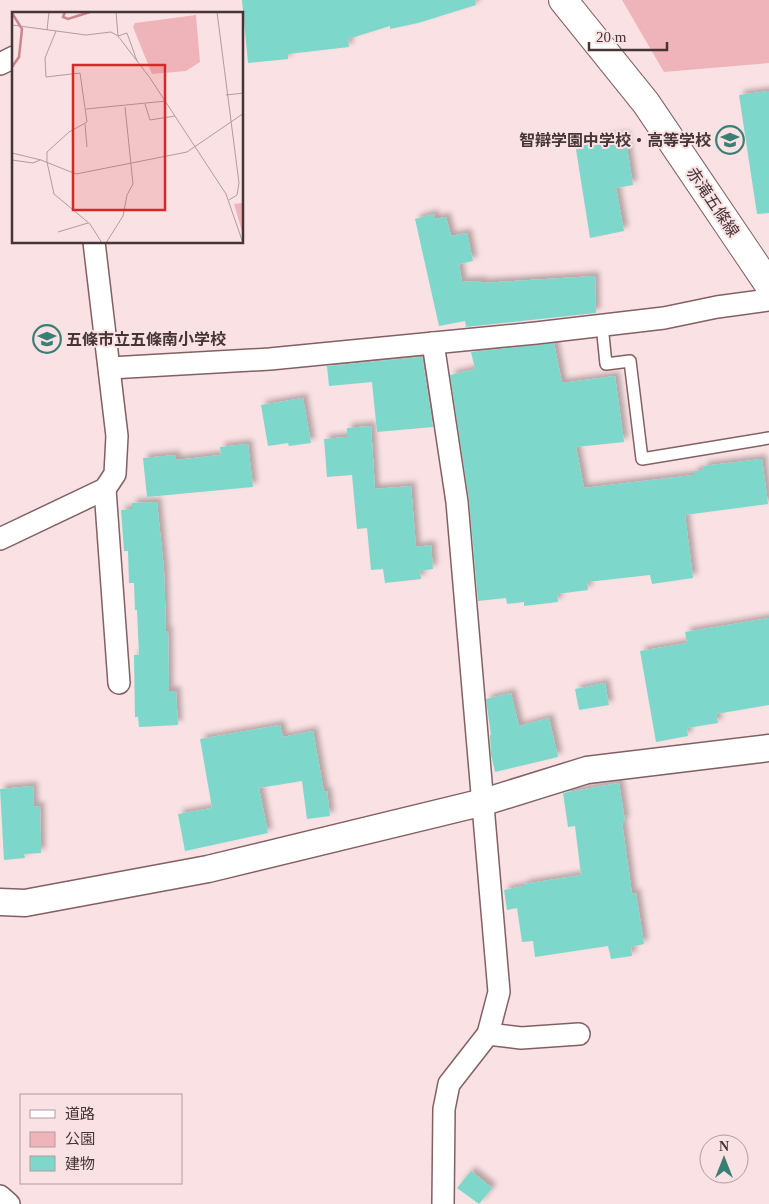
<svg xmlns="http://www.w3.org/2000/svg" width="769" height="1204" font-family="'Times New Roman','Noto Sans JP',serif">
  <style>
    .green { fill: #efb4ba }
    .building { fill: #7dd8cb; filter: url(#shadow) }
    .lines { fill: none; stroke-linecap: round; stroke-linejoin: round }
    .service-casing { stroke: #826063; stroke-width: 14 }
    .minor-casing { stroke: #826063; stroke-width: 24 }
    .tertiary-casing { stroke: #826063; stroke-width: 29 }
    .secondary-casing { stroke: #826063; stroke-width: 30 }
    .service { stroke: #fff; stroke-width: 11 }
    .minor { stroke: #fff; stroke-width: 21 }
    .tertiary { stroke: #fff; stroke-width: 26 }
    .secondary { stroke: #fff; stroke-width: 28 }
    .labels { text-anchor: middle; dominant-baseline: central; stroke-width: 4; stroke-linejoin: round; paint-order: stroke }
    .poi-label { font-size: 16px; font-weight: bold; fill: #453537; stroke: #fae1e3; text-anchor: end }
    .street-label { font-size: 16px; fill: #453537; stroke: #fae1e3 }
    .inset-river { fill: none; stroke: #cc848d; stroke-width: 2.5 }
    .inset-road { fill: none; stroke: #b29c9e; stroke-width: 1 }
    .view { fill: #d62828; fill-opacity: 0.15; stroke: #d62828; stroke-width: 2.5 }
    .inset-edge { fill: none; stroke: #453537; stroke-width: 2.5 }
  </style>
  <defs>
    <filter id="shadow"><feDropShadow dx="4.5" dy="-4.5" stdDeviation="2.5" flood-color="#0004"/></filter>
  </defs>
  <rect width="100%" height="100%" fill="#fae1e3"/>
  <polygon class="green" points="622,0 769,0 769,63 664,72"/>
  <g class="building">
    <polygon points="242,0 475,0 476,5 418,23 390,29 390,26 348,39 349,47 288,54 288,59 248,63"/>
    <polygon points="769,91 769,213 757,214 739,95"/>
    <polygon points="625,135 633,185 616,188 624,231 590,238 575,143"/>
    <polygon points="434,214 435,219 446,217 451,236 467,233 473,261 459,264 462,282 482,281 482,283 595,276 596,313 466,327 465,321 439,326 415,219"/>
    <polygon points="554,343 562,383 615,376 624,442 576,447 584,488 694,475 694,471 704,470 703,466 762,459 768,504 685,515 693,578 652,584 650,575 587,582 588,590 557,594 558,602 524,606 524,602 507,604 506,598 478,601 469,500 450,375 475,369 471,352"/>
    <polygon points="422,357 433,427 377,432 372,382 329,386 327,366"/>
    <polygon points="303,398 311,443 289,446 288,443 268,446 261,405"/>
    <polygon points="371,426 375,489 411,486 416,547 431,545 433,569 420,571 421,579 385,583 383,569 371,570 367,528 357,529 352,475 327,477 324,439 347,437 347,428"/>
    <polygon points="248,444 253,487 147,497 143,458 176,455 176,460 221,455 220,447"/>
    <polygon points="157,502 164,570 166,631 168,631 169,691 176,691 178,725 139,727 138,717 135,717 134,655 139,655 137,610 135,610 134,583 129,583 128,551 124,551 121,510 132,509 132,503"/>
    <polygon points="769,618 769,705 716,714 718,723 687,728 688,736 656,742 640,651 687,643 685,632"/>
    <polygon points="605,683 609,705 579,710 575,689"/>
    <polygon points="511,693 519,726 549,718 558,757 495,772 491,755 490,735 491,735 486,699"/>
    <polygon points="280,725 283,737 313,731 324,792 327,791 330,816 307,819 302,781 259,788 268,833 185,851 178,814 212,808 200,739"/>
    <polygon points="619,783 625,821 622,822 632,894 636,893 644,944 631,947 632,956 611,959 608,946 535,957 533,941 522,942 517,908 507,910 504,890 524,886 524,884 581,875 575,826 568,827 563,793"/>
    <polygon points="33,786 34,807 40,806 41,853 24,854 25,858 4,860 0,789"/>
    <polygon points="471,1171 492,1188 479,1204 457,1188"/>
  </g>
  <g class="lines">
    <defs>
      <polyline id="service" points="602,325 606,364 630,361 642,459 769,438"/>
      <g id="minor">
        <polyline points="0,64 14,57"/>
        <polyline points="433,343 457,502 499,992 488,1034 449,1084 444,1109 443,1204"/>
        <polyline points="110,368 270,359 536,333 664,318 717,307 769,300"/>
        <polyline points="105,489 119,683"/>
        <polyline points="0,539 105,489 115,474 117,436 94,242"/>
        <polyline points="488,1034 521,1038 579,1034"/>
        <polyline points="0,1196 9,1204"/>
      </g>
      <polyline id="tertiary" points="0,902 25,903 208,869 484,802 587,770 769,748"/>
      <polyline id="secondary" points="563,0 646,103 769,285"/>
    </defs>
    <use href="#service" class="service-casing"/>
    <use href="#minor" class="minor-casing"/>
    <use href="#tertiary" class="tertiary-casing"/>
    <use href="#secondary" class="secondary-casing"/>
    <use href="#service" class="service"/>
    <use href="#minor" class="minor"/>
    <use href="#tertiary" class="tertiary"/>
    <use href="#secondary" class="secondary"/>
  </g>
  <defs>
    <symbol id="school-ring" viewBox="-11 -11 22 22"><circle r="9.5" fill="#fae1e3" stroke="#397f76" stroke-width="1.5"/><path d="M0-5L7-2L0 1L-7-2ZM-4 1L0 2.5L4 1V4Q0 6-4 4Z" fill="#397f76"/></symbol>
  </defs>
  <g fill-rule="evenodd">
    <use href="#school-ring" x="714" y="124" width="32" height="32"/>
    <use href="#school-ring" x="31" y="323" width="32" height="32"/>
  </g>
  <g class="labels">
    <g class="poi-label">
      <text x="711" y="140">智辯学園中学校・高等学校</text>
      <text x="66" y="339" text-anchor="start">五條市立五條南小学校</text>
    </g>
    <g class="street-label">
      <text transform="translate(713 202) rotate(56)">赤滝五條線</text>
    </g>
  </g>
  <g transform="translate(12 12)">
    <rect width="231" height="231" fill="#fae1e3"/>
    <path d="M184,3L188,50L174,59L140,62L121,15L123,11ZM230,191L232,194L231,223L222,192Z" fill="#efb4ba"/>
    <path class="inset-river" d="M53,0L51,5L56,7L78,0M0,1L10,17L7,45L0,55"/>
    <path class="inset-road" d="M104,0L106,24L115,21L125,49M205,0L227,171L225,183L217,188M0,13L74,23L99,20L106,24L138,66L214,182L231,231M35,18L37,0M44,19L33,46L34,65L68,61L75,110L57,120L35,140V150L42,182L78,212L90,231M214,83L232,81M133,92L138,108L163,104M74,97L154,89M73,112L75,135M0,141L29,148L64,162L175,140L232,101M0,148L21,151L28,148M46,220L76,211M94,231L111,204L115,183L121,172L113,95"/>
    <path class="view" d="M61,53H153V198H61Z"/>
    <rect width="231" height="231" class="inset-edge"/>
  </g>
  <rect x="20" y="1094" width="162" height="90" fill="#fae1e3" stroke="#b29c9e"/>
  <rect x="30" y="1110" width="25" height="8" fill="#ffffff" stroke="#b29c9e"/>
  <text x="65" y="1119" font-size="15" fill="#453537">道路</text>
  <rect x="30" y="1132" width="25" height="15" fill="#efb4ba" stroke="#b29c9e"/>
  <text x="65" y="1144" font-size="15" fill="#453537">公園</text>
  <rect x="30" y="1156" width="25" height="15" fill="#7dd8cb" stroke="#b29c9e"/>
  <text x="65" y="1169" font-size="15" fill="#453537">建物</text>
  <g transform="translate(724 1159)"><circle r="24" fill="#fae1e3" stroke="#b29c9e"/>
  <path d="M0-4L9 19L0 12L-9 19Z" fill="#397f76"/>
  <text y="-8" font-size="14" font-weight="bold" text-anchor="middle" fill="#453537">N</text>
  </g>
  <path d="M589 42v8h78v-8" fill="none" stroke="#453537" stroke-width="2.5"/>
  <text x="596" y="42" font-size="15" fill="#453537" stroke="#fae1e3" stroke-width="4" paint-order="stroke">20 m</text>
</svg>
